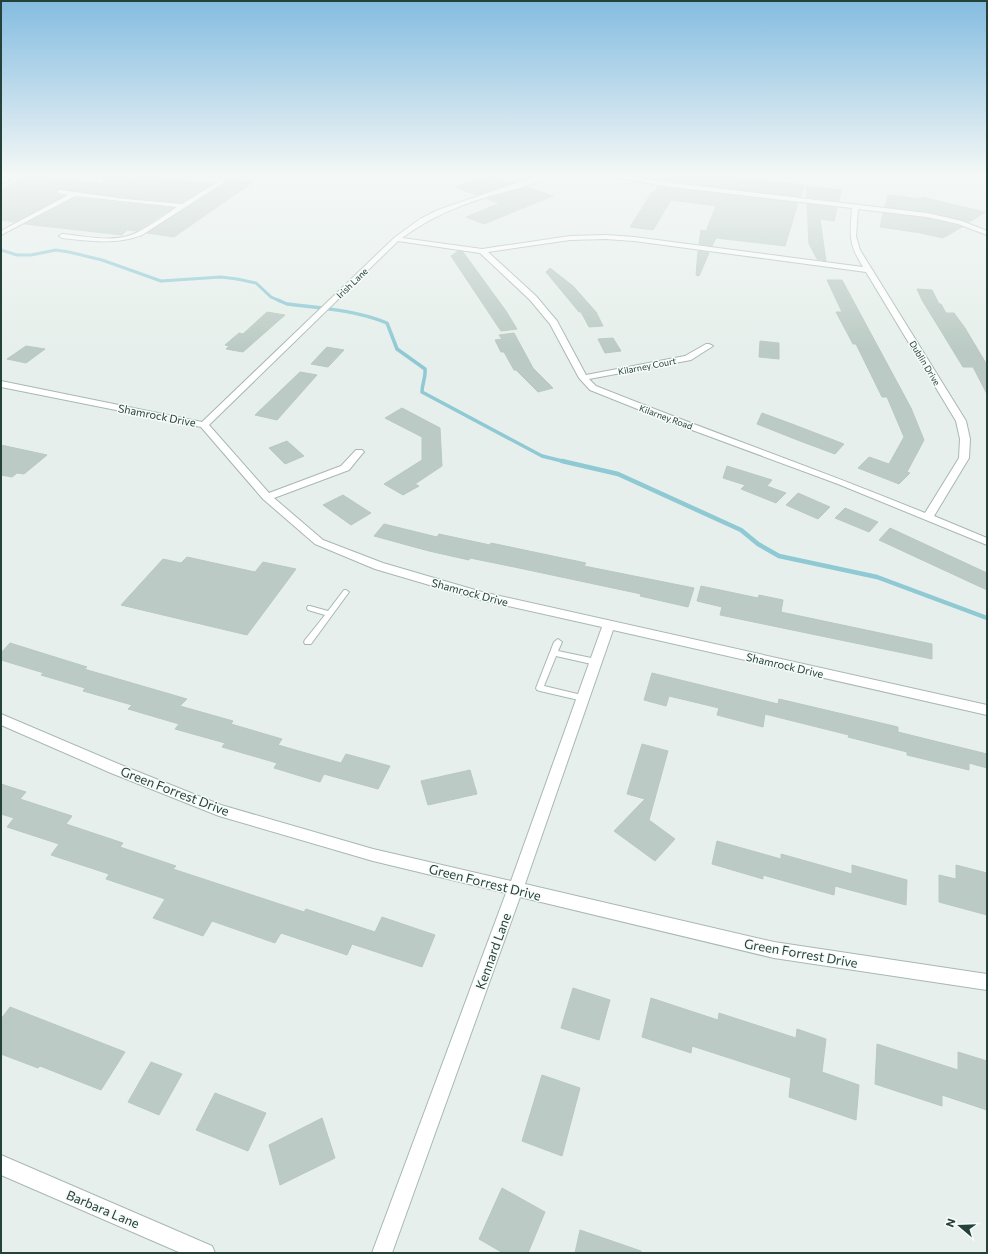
<svg xmlns="http://www.w3.org/2000/svg" width="988" height="1254" font-family="Commissioner,sans-serif">
  <style>
    .lines { fill: none; stroke-linecap: round; stroke-linejoin: round }
    .stream-far2 { stroke: #8ec9d4; stroke-width: 3 }
    .stream-far1 { stroke: #8ec9d4; stroke-width: 3.5 }
    .stream { stroke: #8ec9d4; stroke-width: 4.5 }
    .building { fill: #bbcac4; stroke: #b8c9c2 }
    .lane-casing { stroke: #a8b8b2; stroke-width: 2 }
    .street-casing { stroke: #a8b8b2; stroke-width: 2 }
    .lane { fill: #fff; fill-rule: evenodd }
    .street { fill: #fff; fill-rule: evenodd }
    .labels { text-anchor: middle; dominant-baseline: central; stroke-width: 3; stroke-linejoin: round; paint-order: stroke }
    .far-street-label { font-size: 9px; fill: #24423a; stroke: #f7fbf9 }
    .street-label { font-size: 11px; fill: #24423a; stroke: #f7fbf9 }
    .near-street-label { font-size: 13px; fill: #24423a; stroke: #f7fbf9 }
  </style>
  <rect width="100%" height="100%" fill="#e6efeb"/>
  <g class="lines">
    <polyline class="stream-far2" points="1,250 17,255 31,255 56,250 69,252 102,260 161,281 221,277 237,279 256,283 271,297 280,301"/>
    <path class="stream-far1" d="M278,300L287,304C321,308 355,310 387,323L397,349L425,369C426,378 422,383 422,392L542,456L566,462"/>
    <polyline class="stream" points="562,461 618,474 741,530 758,544 779,556 877,577 987,618"/>
  </g>
  <g class="building">
    <polygon points="31,174 103,184 103,174 121,174 131,180 136,177 134,174 138,174 212,184 182,202 126,198 60,189 56,191 57,194 64,196 14,222 1,220 1,190"/>
    <polygon points="665,174 730,176 804,185 800,197 662,180"/>
    <polygon points="490,175 513,183 477,195 455,187"/>
    <polygon points="228,179 253,182 174,237 147,233 224,184"/>
    <polygon points="658,186 664,187 798,203 785,246 716,238 712,246 699,244 701,230 706,231 716,206 671,200 653,230 630,227 652,192 654,192"/>
    <polygon points="806,186 841,190 839,201 807,197"/>
    <polygon points="527,187 553,196 484,224 466,217 500,203 487,199"/>
    <polygon points="888,195 921,199 922,197 985,212 970,222 927,212 885,207"/>
    <polygon points="75,198 173,208 137,231 127,230 122,235 25,224"/>
    <polygon points="807,204 837,208 834,221 820,219 826,261 817,259 809,244"/>
    <polygon points="883,213 927,218 962,227 943,238 921,233 880,227"/>
    <polygon points="458,251 463,252 506,311 517,329 501,331 451,256"/>
    <polygon points="698,251 709,253 699,276 696,275"/>
    <polygon points="550,268 573,286 596,312 603,326 589,327 581,312 579,312 546,272"/>
    <polygon points="827,280 842,280 911,408 924,440 907,472 910,473 899,484 858,468 869,457 889,464 904,437 887,397 882,397 856,344 853,344 836,312 842,312"/>
    <polygon points="917,289 932,290 939,304 941,304 946,313 954,313 965,328 987,365 987,394 973,367 963,367 922,300"/>
    <polygon points="267,312 285,315 243,352 226,349 229,346 225,345 239,333 243,334"/>
    <polygon points="514,333 533,368 553,388 538,392 516,370 514,370 504,352 501,352 495,340 502,339 499,335"/>
    <polygon points="613,338 621,351 605,353 598,339"/>
    <polygon points="760,341 779,343 779,359 759,357"/>
    <polygon points="26,346 45,349 26,363 7,359"/>
    <polygon points="327,347 344,350 328,367 311,364"/>
    <polygon points="300,372 317,375 277,420 255,415"/>
    <polygon points="402,408 440,428 442,466 415,484 419,486 403,495 384,484 422,460 422,437 385,418"/>
    <polygon points="762,413 792,424 844,444 835,454 800,441 757,424"/>
    <polygon points="287,441 304,456 285,464 269,448"/>
    <polygon points="1,445 47,455 24,474 17,473 12,477 1,475"/>
    <polygon points="727,466 772,480 767,486 786,493 776,503 741,489 745,485 723,478"/>
    <polygon points="798,493 830,507 818,519 786,505"/>
    <polygon points="343,495 371,513 351,525 323,505"/>
    <polygon points="845,508 878,522 869,532 835,518"/>
    <polygon points="384,524 437,537 439,534 490,545 491,543 586,563 584,566 694,588 688,607 640,596 641,594 519,568 470,558 469,560 429,551 374,536"/>
    <polygon points="890,528 987,573 987,590 879,540"/>
    <polygon points="187,557 255,572 263,562 296,569 247,635 121,605 163,559 181,563"/>
    <polygon points="701,586 758,598 759,595 783,600 781,612 932,644 932,659 720,615 722,607 697,601"/>
    <polygon points="10,643 87,667 84,669 187,699 180,706 233,721 231,724 282,739 278,745 341,763 346,754 390,766 378,789 324,774 320,782 274,768 277,763 222,747 225,743 175,729 179,724 128,709 132,705 83,691 85,688 41,675 44,673 1,660 1,653"/>
    <polygon points="652,673 778,704 779,699 898,727 898,732 987,754 987,768 969,763 969,770 907,755 907,752 848,737 849,735 765,714 763,727 717,715 719,708 669,696 666,706 644,700"/>
    <polygon points="642,744 668,751 649,820 675,839 655,861 614,831 645,799 627,794"/>
    <polygon points="470,770 477,794 428,805 421,781"/>
    <polygon points="1,784 26,792 20,799 72,816 66,824 123,843 120,847 176,866 173,869 304,912 306,909 375,932 382,917 435,935 422,967 352,944 347,955 281,933 275,943 212,921 203,936 153,918 165,899 106,879 109,874 51,855 59,844 7,827 14,818 1,814"/>
    <polygon points="717,841 781,859 781,854 852,874 852,865 907,880 906,905 835,886 834,895 763,875 763,879 712,864"/>
    <polygon points="956,865 987,873 987,915 939,902 939,875 956,879"/>
    <polygon points="573,988 610,1000 599,1040 561,1028"/>
    <polygon points="651,998 718,1020 719,1013 796,1038 797,1029 826,1039 822,1072 859,1085 856,1120 789,1097 791,1078 692,1046 691,1053 642,1037"/>
    <polygon points="10,1007 125,1052 101,1090 40,1066 38,1068 1,1054 1,1019"/>
    <polygon points="877,1044 958,1070 958,1052 987,1061 987,1110 942,1095 942,1106 875,1084"/>
    <polygon points="151,1062 182,1074 159,1115 128,1102"/>
    <polygon points="542,1075 580,1088 562,1156 522,1141"/>
    <polygon points="215,1093 266,1113 248,1151 196,1130"/>
    <polygon points="322,1118 335,1158 280,1185 269,1145"/>
    <polygon points="502,1188 545,1212 528,1253 503,1253 479,1239"/>
    <polygon points="580,1230 641,1251 641,1253 575,1253"/>
  </g>
  <g class="lines">
    <defs>
      <g id="lane">
        <polygon points="344,590 346,590 349,592 311,644 305,644 304,642 305,640 325,615 308,610 307,608 308,606 310,606 328,611"/>
        <polygon points="558,639 562,642 558,651 596,659 599,660 600,662 599,664 596,665 556,656 544,686 586,696 587,698 586,700 583,701 540,691 537,690 536,688 554,642"/>
      </g>
      <g id="street">
        <polygon points="12,174 20,174 1,184 1,180"/>
        <polygon points="122,174 131,174 135,177 132,179"/>
        <polygon points="185,174 191,174 191,175 188,177"/>
        <path d="M542,174H551C535,186 510,190 490,196C457,206 431,217 402,238L482,249L570,236L606,235L634,237L863,267C848,242 850,237 852,208L664,186L597,174H614L664,182L927,213L962,221L987,231V235L958,224L927,217L858,209L856,236L860,250L966,421L970,439L969,458L934,516L987,538V545L838,484L665,420L590,390L579,378L550,324L530,300L480,253L398,241L209,425L269,493L341,466L356,450H362L364,452L362,454L349,470L274,498L323,540L383,563L482,592L987,705V715L613,630L525,884L774,942L987,974V990L774,958L520,897L392,1253H372L506,893L373,861L219,816L111,773L1,725V714L121,765L221,805L373,849L511,881L602,627L477,599L375,569L315,544L263,499L201,427L1,387V381L202,422L394,238L420,219L438,210ZM606,239L634,241L866,272L956,421L960,439L959,458L925,513C816,468 705,430 596,386L589,379L691,360L713,346L709,344H706L685,356L586,375L557,321L536,296L488,252L570,240Z"/>
        <path d="M221,180L224,182L223,183L142,235C115,245 90,241 62,238L59,236L62,234C86,236 116,244 138,232C151,225 164,216 177,207L75,196L1,235V231L68,195L58,193V191L60,190L126,199L182,204Z"/>
        <polygon points="1,1155 212,1246 215,1253 181,1253 1,1175"/>
      </g>
    </defs>
    <use href="#lane" class="lane-casing"/>
    <use href="#street" class="street-casing"/>
    <use href="#lane" class="lane"/>
    <use href="#street" class="street"/>
  </g>
  <linearGradient id="sky" x2="0" y2="1"><stop stop-color="#84bce0"/><stop offset="0.5" stop-color="#f4f8f6"/><stop offset="1" stop-color="#f4f8f6" stop-opacity="0"/></linearGradient>
  <rect width="988" height="350" fill="url(#sky)"/>
  <g class="labels">
    <g class="far-street-label">
      <text transform="translate(352 283) rotate(-44)">Irish Lane</text>
      <text transform="translate(925 363) rotate(59)">Dublin Drive</text>
      <text transform="translate(647 366) rotate(-11)">Kilarney Court</text>
      <text transform="translate(666 417) rotate(20)">Kilarney Road</text>
    </g>
    <g class="street-label">
      <text transform="translate(157 415) rotate(11)">Shamrock Drive</text>
      <text transform="translate(470 592) rotate(15)">Shamrock Drive</text>
      <text transform="translate(785 665) rotate(13)">Shamrock Drive</text>
    </g>
    <g class="near-street-label">
      <text transform="translate(175 791) rotate(21)">Green Forrest Drive</text>
      <text transform="translate(485 882) rotate(14)">Green Forrest Drive</text>
      <text transform="translate(493 951) rotate(-70)">Kennard Lane</text>
      <text transform="translate(801 953) rotate(10)">Green Forrest Drive</text>
      <text transform="translate(103 1209) rotate(23)">Barbara Lane</text>
    </g>
  </g>
  <rect width="988" height="1254" fill="none" stroke="#24423a" stroke-width="4"/>
  <g transform="translate(960 1226) rotate(289)" stroke="#f7fbf9" stroke-width="3" paint-order="stroke">
  <path d="M0-3L7 15L0 10L-7 15Z" fill="#24423a"/>
  <text y="-6" font-size="11" font-weight="bold" text-anchor="middle" fill="#24423a">N</text>
  </g>
</svg>
